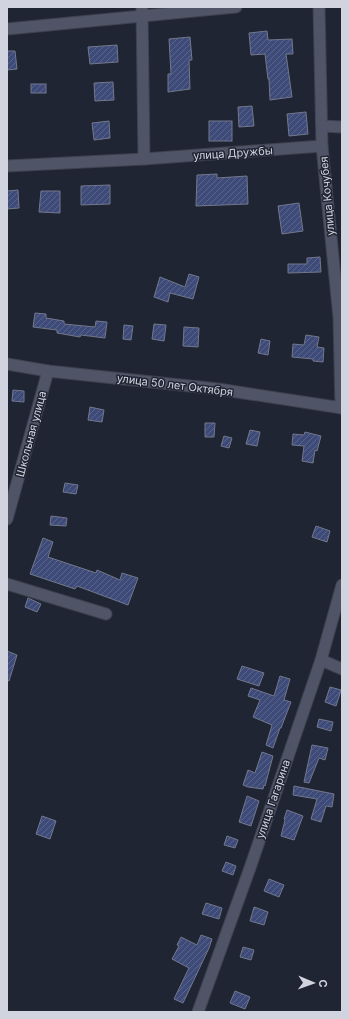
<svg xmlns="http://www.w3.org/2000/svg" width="349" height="1019" font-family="Inter,sans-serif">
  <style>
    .building { fill: url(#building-hatch); stroke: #72788b }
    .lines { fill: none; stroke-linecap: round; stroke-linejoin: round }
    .minor-casing { stroke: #3e414e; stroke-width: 13 }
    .minor { stroke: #4f5566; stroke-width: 11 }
    .labels { text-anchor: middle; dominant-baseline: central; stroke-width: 3; stroke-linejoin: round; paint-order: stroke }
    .street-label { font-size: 11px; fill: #d1d4df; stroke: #202534 }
  </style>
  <defs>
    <pattern id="building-hatch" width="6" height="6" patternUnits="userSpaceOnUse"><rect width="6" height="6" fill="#3e4b79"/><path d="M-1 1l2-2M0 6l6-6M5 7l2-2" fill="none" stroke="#59648c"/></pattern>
  </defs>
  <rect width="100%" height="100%" fill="#202534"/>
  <g class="building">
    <polygon points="267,31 268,40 292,39 293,54 286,54 292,97 270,100 269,79 268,79 265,54 251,55 249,33"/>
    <polygon points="190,37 192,60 189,60 190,89 168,92 168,74 171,74 169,39"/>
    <polygon points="117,45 118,62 90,64 88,47"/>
    <polygon points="7,51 15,51 17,69 7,70"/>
    <polygon points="113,82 114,100 95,101 94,83"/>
    <rect x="31" y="84" width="15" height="9"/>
    <polygon points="252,106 254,126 239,127 238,107"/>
    <polygon points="306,112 308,134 289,136 287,114"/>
    <polygon points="109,121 110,138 94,140 92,123"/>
    <rect x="209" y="121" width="23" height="20"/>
    <polygon points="217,174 217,178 247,176 248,204 196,206 197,175"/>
    <polygon points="110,185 110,204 81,205 81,186"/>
    <polygon points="18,190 19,208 7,209 7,191"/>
    <polygon points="41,191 60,191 60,213 39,212"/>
    <polygon points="299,203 303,231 282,234 278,206"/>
    <polygon points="320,257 321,272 288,273 288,264 307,264 307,258"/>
    <polygon points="189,274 199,277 193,299 170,293 168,302 154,297 160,277 185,287"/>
    <polygon points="35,313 46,314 46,318 64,321 64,324 95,327 96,321 107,322 105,338 81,335 80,337 57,333 57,330 33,327"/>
    <polygon points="154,324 166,325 164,341 152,339"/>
    <polygon points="124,325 133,326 131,340 123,339"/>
    <polygon points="184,327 199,328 198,347 183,346"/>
    <polygon points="306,335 319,337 317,347 324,348 323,362 313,361 313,359 292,357 293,344 304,345"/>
    <polygon points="261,339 270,341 268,355 258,353"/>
    <polygon points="13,390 24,391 24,402 12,401"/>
    <polygon points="90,407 104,410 102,422 88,420"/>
    <polygon points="205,423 215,423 214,437 205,437"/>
    <polygon points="250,430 260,432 257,446 246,444"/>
    <polygon points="305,432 321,436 317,451 315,450 313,463 302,461 304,446 292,445 293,434 304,435"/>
    <polygon points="224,436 232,438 229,448 221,446"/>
    <polygon points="65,483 78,485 76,494 63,492"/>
    <polygon points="51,516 67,518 66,526 50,525"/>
    <polygon points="316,526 330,531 327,542 312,537"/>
    <polygon points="43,538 53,542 48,557 96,573 97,570 120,580 122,573 138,578 128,605 77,586 75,589 30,574"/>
    <polygon points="28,598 41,604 37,612 25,607"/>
    <polygon points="7,651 17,655 9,681 7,680"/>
    <polygon points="242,666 264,673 259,686 237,679"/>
    <polygon points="280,676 290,679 284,700 291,702 281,728 280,728 273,748 266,745 272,725 253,717 260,700 248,696 251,688 274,696"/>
    <polygon points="330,687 341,690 336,706 325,702"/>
    <polygon points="319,719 333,722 331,731 317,727"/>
    <polygon points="312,745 328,748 325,760 319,758 309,783 304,782"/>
    <polygon points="262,752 273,756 265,786 264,785 263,789 248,787 243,785 248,770 255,773"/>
    <polygon points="294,786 334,794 332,807 326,806 321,822 311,819 317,799 293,795"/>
    <polygon points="247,796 259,801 251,826 239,822"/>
    <polygon points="287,810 303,816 294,840 281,836 285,820 284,819"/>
    <polygon points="42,816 56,821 50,839 36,834"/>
    <polygon points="227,836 238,840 235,848 224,845"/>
    <polygon points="226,862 236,866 233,875 222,871"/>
    <polygon points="269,879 284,885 279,897 264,891"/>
    <polygon points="206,903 222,908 219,919 202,914"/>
    <polygon points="254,907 268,912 264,925 250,921"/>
    <polygon points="201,935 212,939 209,948 183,1003 174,999 189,968 172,959 179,946 177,945 181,937 197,945"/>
    <polygon points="243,947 254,950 251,960 240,957"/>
    <polygon points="235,991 250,997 245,1009 230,1003"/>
  </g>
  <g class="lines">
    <defs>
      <g id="minor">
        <polyline points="142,7 144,159"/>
        <polyline points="319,7 322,146 339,318 341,408"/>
        <polyline points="7,29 236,7"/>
        <polyline points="322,126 342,127"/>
        <polyline points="7,166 144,159 322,146"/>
        <polyline points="7,364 48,371 218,389 342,408"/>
        <polyline points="7,519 48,371"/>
        <polyline points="7,584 106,614"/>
        <polyline points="321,660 342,669"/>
        <polyline points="198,1012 250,868 321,660 342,585"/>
      </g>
    </defs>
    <use href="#minor" class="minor-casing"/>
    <use href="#minor" class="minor"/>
  </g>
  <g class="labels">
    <g class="street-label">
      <text transform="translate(233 153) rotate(-4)">улица Дружбы</text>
      <text transform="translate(327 196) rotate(-95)">улица Кочубея</text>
      <text transform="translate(175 385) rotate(7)">улица 50 лет Октября</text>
      <text transform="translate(31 434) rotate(-75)">Школьная улица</text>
      <text transform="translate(273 799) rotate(-71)">улица Гагарина</text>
    </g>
  </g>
  <rect width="349" height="1019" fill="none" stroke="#d1d4df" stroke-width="16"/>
  <g transform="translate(313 983) rotate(92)" stroke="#202534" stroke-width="3" paint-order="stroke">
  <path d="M0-3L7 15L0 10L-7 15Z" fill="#d1d4df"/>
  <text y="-6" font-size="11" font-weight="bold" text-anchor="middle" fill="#d1d4df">С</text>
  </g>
</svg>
